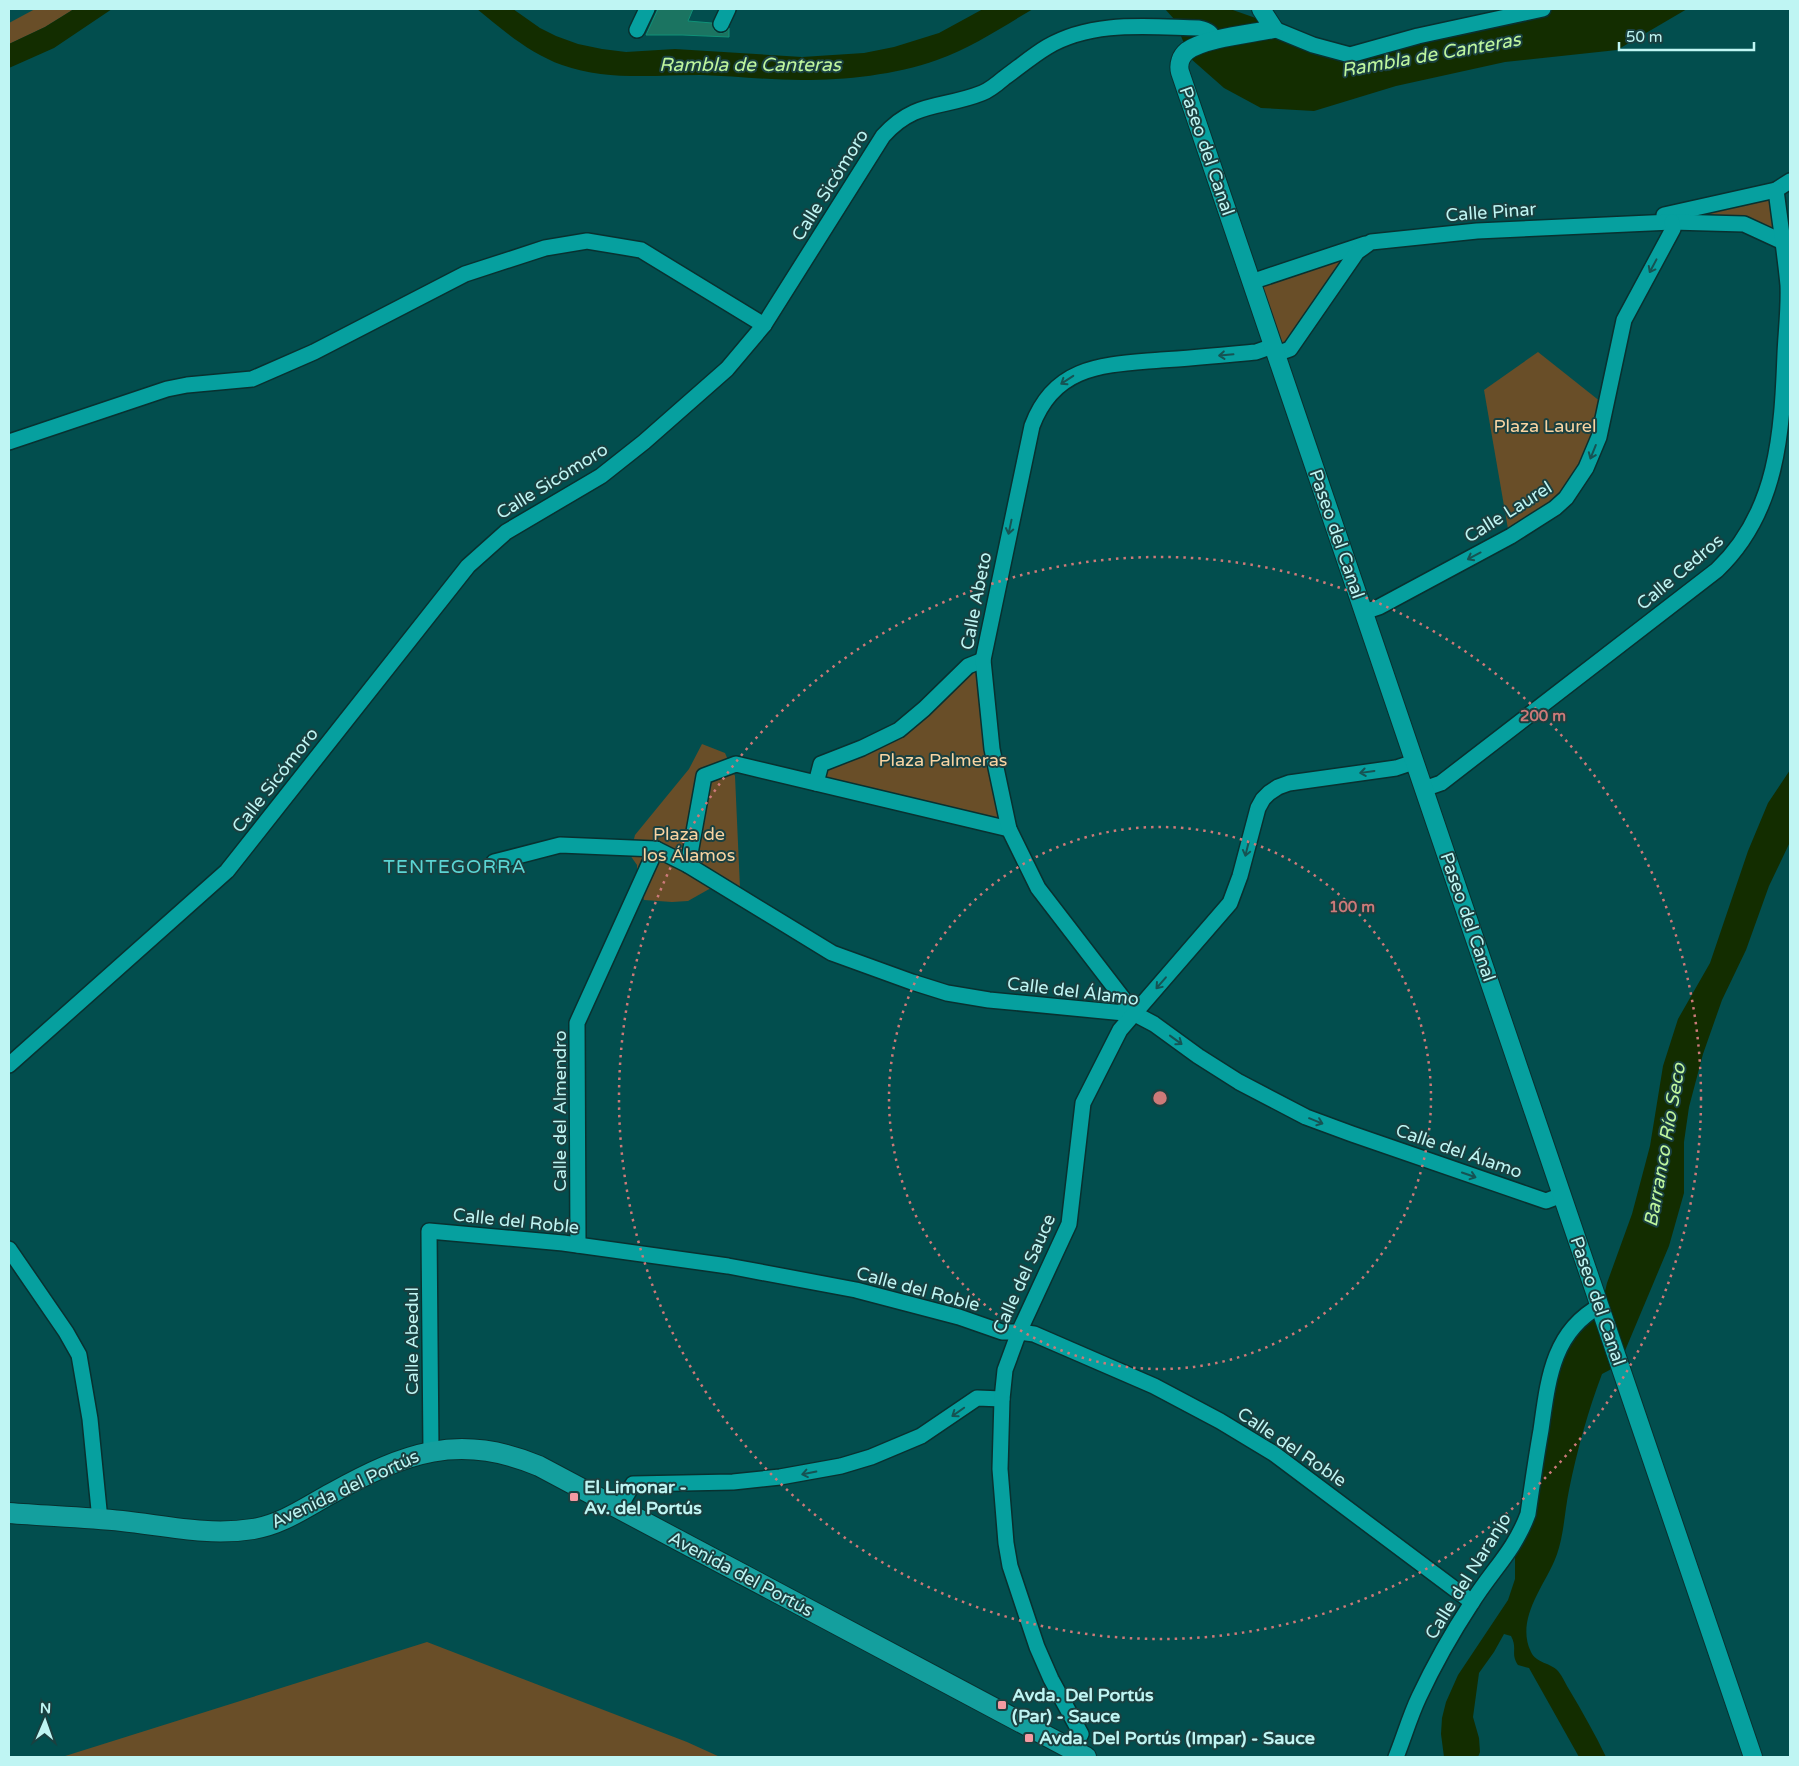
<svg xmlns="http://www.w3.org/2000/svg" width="1799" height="1766" font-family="'Varela Round',sans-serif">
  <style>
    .green { fill: #694e28 }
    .water { fill: #132d00 }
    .building { fill: #1b7461; stroke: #109178 }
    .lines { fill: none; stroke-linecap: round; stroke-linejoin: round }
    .minor-casing { stroke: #083130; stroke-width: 18 }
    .tertiary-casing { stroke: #083130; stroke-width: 20 }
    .secondary-casing { stroke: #083130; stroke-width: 22 }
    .minor { stroke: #06a09f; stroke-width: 15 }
    .tertiary { stroke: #06a09f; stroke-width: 18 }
    .secondary { stroke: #149f9e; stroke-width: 20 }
    .oneway { stroke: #165353 }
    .ring { fill: none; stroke: #cd7a79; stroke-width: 2.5; stroke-dasharray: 2.5 5 }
    .poi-dot { fill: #f49aa2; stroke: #1a4040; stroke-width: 2 }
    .labels { text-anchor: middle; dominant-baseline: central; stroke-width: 4; stroke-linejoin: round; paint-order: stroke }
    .street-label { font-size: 18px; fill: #bff5f3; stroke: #1a4040 }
    .park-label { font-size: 18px; fill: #f9d4a2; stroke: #1a4040 }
    .poi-label { font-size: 18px; font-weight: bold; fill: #bff5f3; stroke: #1a4040; text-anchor: start }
    .water-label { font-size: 19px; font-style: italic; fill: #bff69e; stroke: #1a4040 }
    .neighbourhood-label { font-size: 19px; letter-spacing: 1px; fill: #5bd5d4; stroke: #1a4040 }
    .centre { fill: #cd7a79; stroke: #1a4040; stroke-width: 2.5 }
    .ring-label { font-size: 15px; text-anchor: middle; font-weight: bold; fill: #cd7a79; stroke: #1a4040; stroke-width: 4; stroke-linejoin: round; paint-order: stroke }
  </style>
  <rect width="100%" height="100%" fill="#024e4e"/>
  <g class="green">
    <polygon points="35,9 74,9 45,27 9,44 9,23"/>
    <polygon points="1776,190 1783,242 1744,224 1672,222"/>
    <polygon points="1371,242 1290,349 1276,354 1251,282"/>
    <polygon points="1538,352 1601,402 1594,452 1542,517 1508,529 1484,390"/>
    <polygon points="983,660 1009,829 816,783 821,764 862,748"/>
    <polygon points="702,744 725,753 735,776 740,888 711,888 688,901 672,902 644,900 637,876 637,865 630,855 635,835 689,769"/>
    <polygon points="427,1642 687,1742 720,1757 62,1757"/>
  </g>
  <g class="water">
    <polygon points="74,9 112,9 54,48 9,68 9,44 45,27"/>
    <path d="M477,9H513L540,28L556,36L578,44L602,49L626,52L675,49L802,57L864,53L894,47L939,33L983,9H1033C1002,27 971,48 937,60C895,75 846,80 802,80C768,80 734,76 700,75C654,75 606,81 562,65C529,53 504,31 477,9Z"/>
    <polygon points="1165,9 1230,9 1315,39 1351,49 1517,9 1687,9 1617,50 1505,62 1396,86 1314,111 1261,108 1224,88 1190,58 1174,19"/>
    <path d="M1790,770V842L1769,886L1746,950L1722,1000L1703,1054L1689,1107L1684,1142V1193L1669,1246L1619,1365L1602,1374C1588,1411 1577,1450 1569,1490C1564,1514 1564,1541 1553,1564C1541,1590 1516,1621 1531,1652C1536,1663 1551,1663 1558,1671C1563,1677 1566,1685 1570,1691C1583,1713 1595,1734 1606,1757H1579L1529,1668L1518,1665C1510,1653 1518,1649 1511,1636L1504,1634L1494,1652L1479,1673L1473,1717L1479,1738L1480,1752L1478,1757H1444L1441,1734L1442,1718L1446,1702L1458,1675L1508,1600L1515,1579V1542L1561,1345L1601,1308L1607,1283L1632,1214L1650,1146L1663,1066L1678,1019L1710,963L1748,851L1768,803Z"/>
  </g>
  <polygon class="building" points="658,9 693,9 688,21 712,23 714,30 721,33 726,32 729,28 729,37 682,35 646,35"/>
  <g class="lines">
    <defs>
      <g id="minor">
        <polyline points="721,24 728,9"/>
        <polyline points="1274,29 1313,45 1350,55 1418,36 1543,9"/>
        <polyline points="637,30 647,9"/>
        <polyline points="1664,215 1776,190 1790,181"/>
        <polyline points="1251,282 1365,244"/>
        <polyline points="1276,354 1290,349 1357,252 1371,242 1477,231 1672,222 1744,224 1783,242"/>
        <polyline points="9,442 167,389 187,385 252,379 314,352 465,274 545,248 587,241 641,250 764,325"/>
        <polyline points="1364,612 1379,607 1511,536 1555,508 1566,498 1586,468 1599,437 1624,320 1673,229 1672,222"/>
        <polyline points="816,783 821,764 862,748 899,730 924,709 968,666 983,660"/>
        <path d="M1424,789L1441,783L1717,570C1778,512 1782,432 1785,354C1786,331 1789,308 1788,285C1785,253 1780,222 1776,190"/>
        <polyline points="494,862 560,845 656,849"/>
        <polyline points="688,865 704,776 736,764 1009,829"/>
        <path d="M1135,1014L1038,888L1009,829L992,749L983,660L1032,426C1055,364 1105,365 1161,360C1193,358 1224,355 1256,352L1273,346"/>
        <path d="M9,1065L227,871L468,566L506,532L601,476L644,442L727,369L764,325L883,136C915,100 942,109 982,93C990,90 997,84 1004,78C1018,68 1032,56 1047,47C1093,20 1148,27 1199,28C1208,30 1212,32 1215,41"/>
        <polyline points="578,1245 577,1023 656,849 688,865 832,953 912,982 947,993 989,1000 1135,1014 1154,1024 1198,1056 1239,1082 1306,1117 1352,1134 1546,1201 1562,1195"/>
        <polyline points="9,1249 66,1332 79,1355 90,1419 100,1520"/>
        <polyline points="431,1451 429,1231 563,1243 728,1266 856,1290 959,1317 1002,1332 1019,1332 1034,1334 1154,1386 1220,1421 1273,1453 1472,1602"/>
        <polyline points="619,1508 633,1484 733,1482 780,1477 841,1466 871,1457 921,1436 977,1398 1002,1399"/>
        <polyline points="1073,1749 1081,1734 1051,1679 1037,1647 1010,1566 1006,1543 1000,1469 1002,1399 1005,1370 1019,1332 1069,1224 1083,1103 1120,1030 1230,903 1240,876 1258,808 1263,799 1269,793 1278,787 1289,783 1396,768 1414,762"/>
        <path d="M1396,1757C1404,1737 1410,1716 1419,1697C1434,1665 1452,1633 1471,1604C1491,1571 1514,1552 1528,1514C1532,1486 1536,1458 1541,1430C1548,1381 1552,1332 1600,1306"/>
      </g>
      <path id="tertiary" d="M1261,9L1274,29C1250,34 1206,38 1187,51C1181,56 1178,64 1180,72L1753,1757"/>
      <path id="secondary" d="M9,1513C46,1516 84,1517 122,1521C167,1526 208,1536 253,1529C283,1524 306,1507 332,1493C404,1453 459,1432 539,1466L1086,1757"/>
    </defs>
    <use href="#minor" class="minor-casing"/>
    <use href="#tertiary" class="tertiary-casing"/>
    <use href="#secondary" class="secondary-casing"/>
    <use href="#minor" class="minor"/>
    <use href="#tertiary" class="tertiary"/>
    <use href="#secondary" class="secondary"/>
  </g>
  <defs><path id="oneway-shaft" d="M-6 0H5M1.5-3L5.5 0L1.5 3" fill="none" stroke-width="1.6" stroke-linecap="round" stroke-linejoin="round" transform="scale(1.25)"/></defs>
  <g class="oneway">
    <use href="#oneway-shaft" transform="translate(1653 266) rotate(118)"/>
    <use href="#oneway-shaft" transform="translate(1226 355) rotate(175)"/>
    <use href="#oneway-shaft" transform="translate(1067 380) rotate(147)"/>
    <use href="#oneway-shaft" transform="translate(1593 452) rotate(112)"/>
    <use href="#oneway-shaft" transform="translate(1010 527) rotate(102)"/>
    <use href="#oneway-shaft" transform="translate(1474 556) rotate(152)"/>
    <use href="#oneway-shaft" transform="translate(1367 772) rotate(172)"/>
    <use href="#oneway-shaft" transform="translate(1247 849) rotate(104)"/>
    <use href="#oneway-shaft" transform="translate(1161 983) rotate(131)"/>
    <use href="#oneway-shaft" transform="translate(1176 1040) rotate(36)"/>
    <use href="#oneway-shaft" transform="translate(1316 1121) rotate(22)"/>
    <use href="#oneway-shaft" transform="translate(1469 1175) rotate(19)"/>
    <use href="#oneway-shaft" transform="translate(958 1412) rotate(145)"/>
    <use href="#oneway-shaft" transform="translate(809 1473) rotate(169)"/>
  </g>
  <g class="ring">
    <circle cx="1160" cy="1098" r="271"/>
    <circle cx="1160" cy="1098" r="541"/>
  </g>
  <g class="poi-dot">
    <rect x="569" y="1492" width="10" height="10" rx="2.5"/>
    <rect x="997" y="1700" width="10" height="10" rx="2.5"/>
    <rect x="1024" y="1733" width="10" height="10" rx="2.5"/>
  </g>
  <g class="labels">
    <g class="street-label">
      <text transform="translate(1207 151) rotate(71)">Paseo del Canal</text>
      <text transform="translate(830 185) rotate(-58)">Calle Sicómoro</text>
      <text transform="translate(1491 212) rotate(-4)">Calle Pinar</text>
      <text transform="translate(552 481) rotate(-32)">Calle Sicómoro</text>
      <text transform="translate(1508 512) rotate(-32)">Calle Laurel</text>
      <text transform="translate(1337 534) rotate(71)">Paseo del Canal</text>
      <text transform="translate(1680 572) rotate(-40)">Calle Cedros</text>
      <text transform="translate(976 601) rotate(-79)">Calle Abeto</text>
      <text transform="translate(275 780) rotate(-52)">Calle Sicómoro</text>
      <text transform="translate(1468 917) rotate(71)">Paseo del Canal</text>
      <text transform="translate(1073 991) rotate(7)">Calle del Álamo</text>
      <text transform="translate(560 1111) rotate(-90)">Calle del Almendro</text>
      <text transform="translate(1459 1151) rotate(19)">Calle del Álamo</text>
      <text transform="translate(516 1221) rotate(6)">Calle del Roble</text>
      <text transform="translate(1024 1274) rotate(-66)">Calle del Sauce</text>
      <text transform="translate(918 1289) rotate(15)">Calle del Roble</text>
      <text transform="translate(1598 1301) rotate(71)">Paseo del Canal</text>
      <text transform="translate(412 1341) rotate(-90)">Calle Abedul</text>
      <text transform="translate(1292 1447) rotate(34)">Calle del Roble</text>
      <text transform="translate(345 1489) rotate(-25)">Avenida del Portús</text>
      <text transform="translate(741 1574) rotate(28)">Avenida del Portús</text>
      <text transform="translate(1468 1576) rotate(-58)">Calle del Naranjo</text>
    </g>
    <g class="park-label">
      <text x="1545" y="426">Plaza Laurel</text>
      <text x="943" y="760">Plaza Palmeras</text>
      <text x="689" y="834">Plaza de<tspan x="689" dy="21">los Álamos</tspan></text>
    </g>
    <g class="poi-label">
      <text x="584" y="1487">El Limonar -<tspan x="584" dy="21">Av. del Portús</tspan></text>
      <text x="1012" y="1695">Avda. Del Portús<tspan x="1012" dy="21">(Par) - Sauce</tspan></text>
      <text x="1039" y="1738">Avda. Del Portús (Impar) - Sauce</text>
    </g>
    <g class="water-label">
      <text transform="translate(1431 55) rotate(-10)">Rambla de Canteras</text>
      <text x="750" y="65">Rambla de Canteras</text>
      <text transform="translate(1665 1145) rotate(-80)">Barranco Río Seco</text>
    </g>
    <g class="neighbourhood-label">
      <text x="455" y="867">TENTEGORRA</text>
    </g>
  </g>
  <circle cx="1160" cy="1098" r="8" class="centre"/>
  <g class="ring-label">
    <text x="1543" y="721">200 m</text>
    <text x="1352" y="912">100 m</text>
  </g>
  <rect width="1799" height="1766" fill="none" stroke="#bff5f3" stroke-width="20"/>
  <g transform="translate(45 1721) rotate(2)" stroke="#1a4040" stroke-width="4" paint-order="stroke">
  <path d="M0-4L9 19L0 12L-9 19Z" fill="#bff5f3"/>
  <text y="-8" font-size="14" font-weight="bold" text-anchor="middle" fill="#bff5f3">N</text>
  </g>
  <path d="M1619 42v8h135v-8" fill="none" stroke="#bff5f3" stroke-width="2.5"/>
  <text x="1626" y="42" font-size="15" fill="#bff5f3" stroke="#1a4040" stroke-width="4" paint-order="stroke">50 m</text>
</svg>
